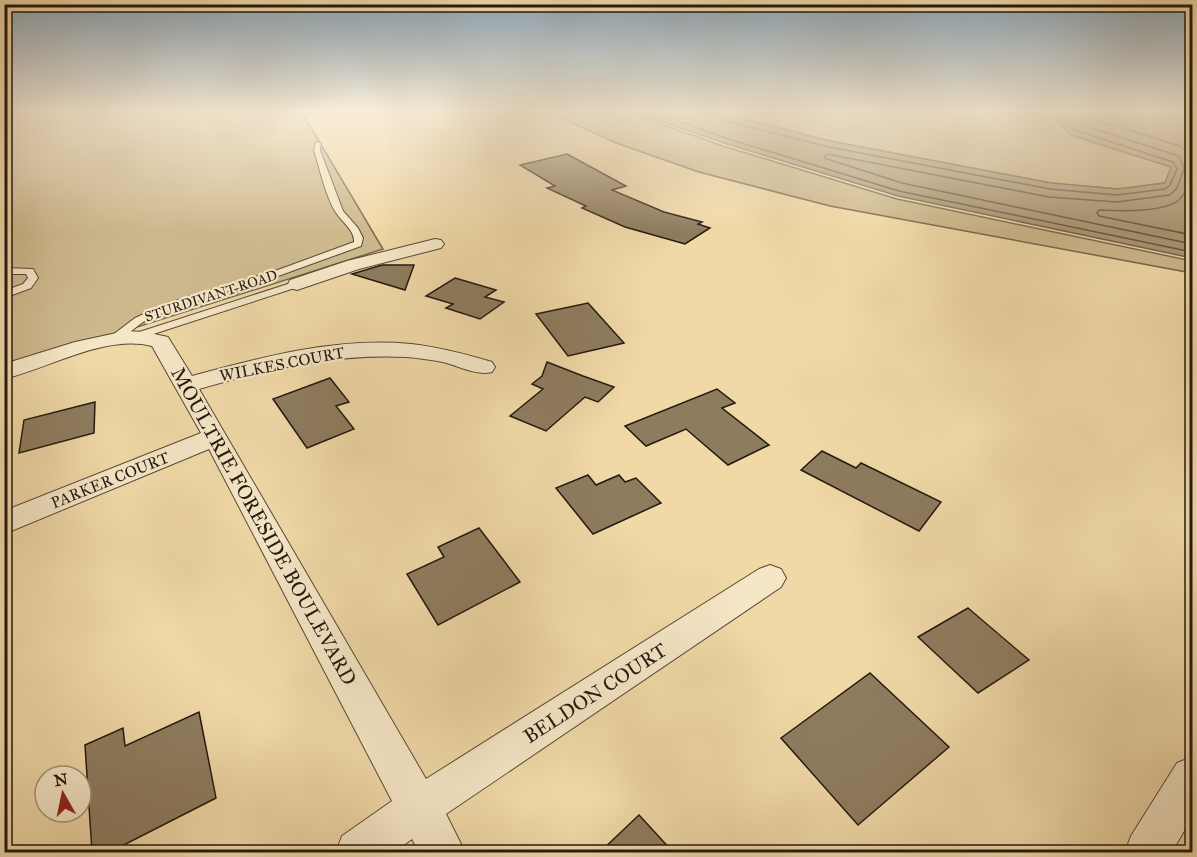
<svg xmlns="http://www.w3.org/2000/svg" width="1197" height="857" font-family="'IM FELL Great Primer',serif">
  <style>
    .green { fill: #cdb88d; stroke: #78684e; stroke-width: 1.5 }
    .water { fill: #aa9774; stroke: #74654c; stroke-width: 1.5 }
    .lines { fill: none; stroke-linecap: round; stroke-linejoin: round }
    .shore { stroke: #665842; stroke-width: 1.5 }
    .building { fill: #8e7c5f; stroke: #231910; stroke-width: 1.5 }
    .service-casing { stroke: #564936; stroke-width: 2 }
    .minor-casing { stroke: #564936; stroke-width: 2 }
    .service { fill: #f5e6c6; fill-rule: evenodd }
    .minor { fill: #f5e6c6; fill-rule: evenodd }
    .labels { text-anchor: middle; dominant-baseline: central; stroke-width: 4.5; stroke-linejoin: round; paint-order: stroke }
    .far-street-label { font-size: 14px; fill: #231910; stroke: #f5e6c6 }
    .street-label { font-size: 16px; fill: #231910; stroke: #f5e6c6 }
    .near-street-label { font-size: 20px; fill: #231910; stroke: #f5e6c6 }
  </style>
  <rect width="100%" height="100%" fill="#f0d8a7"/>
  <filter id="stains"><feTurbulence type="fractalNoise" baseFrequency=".00333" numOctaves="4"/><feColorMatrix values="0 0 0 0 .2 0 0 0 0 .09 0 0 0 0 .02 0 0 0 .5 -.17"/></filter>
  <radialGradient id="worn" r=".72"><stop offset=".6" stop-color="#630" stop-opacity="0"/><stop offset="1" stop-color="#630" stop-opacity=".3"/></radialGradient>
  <g class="green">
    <polygon points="5,112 320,112 304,116 383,249 5,369"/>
    <polygon points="548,112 627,112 723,146 897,199 1192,261 1192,273 830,206 699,172 616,143"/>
    <polygon points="716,112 1050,112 1071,135 1172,167 1165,183 1118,189 1051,183 830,141"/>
  </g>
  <polygon class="water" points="634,112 716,112 830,141 1051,183 1118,189 1165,183 1171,167 1071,135 1050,112 1192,112 1192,258 898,196 727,144"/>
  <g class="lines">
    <g class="shore">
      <polyline points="652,112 729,139 899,191 1192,252"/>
      <polyline points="720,112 721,118 726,121 829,147 1050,189 1117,195 1165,189 1170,185 1177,169 1173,162 1075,130 1058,112"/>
      <polyline points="1068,112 1079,124 1179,156 1184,169 1177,188 1170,195 1117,202 1049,197 827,154 824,158 902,183 1192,244"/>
      <polyline points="1081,112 1085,116 1180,146 1188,152 1192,161"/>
      <path d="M1192,175C1189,183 1186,194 1179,200C1162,213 1120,211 1099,210L1097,213L1099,216L1192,235"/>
    </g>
  </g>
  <g class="building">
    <polygon points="567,154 626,186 612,190 664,212 702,222 698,224 710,228 685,244 625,227 582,208 586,206 547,188 555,186 520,165"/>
    <polygon points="382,265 414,265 405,290 352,274"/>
    <polygon points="455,278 496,290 485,297 504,302 480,319 446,308 453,304 426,296"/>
    <polygon points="588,303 624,343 568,356 536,314"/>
    <polygon points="547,362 583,376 614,387 598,402 585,397 546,431 510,416 543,389 532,384 542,376"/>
    <polygon points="330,378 349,402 336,406 354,429 307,448 273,399"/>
    <polygon points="717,389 735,403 722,408 769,445 728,465 686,429 646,446 625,426"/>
    <polygon points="95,402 94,433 19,453 24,420"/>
    <polygon points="822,451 856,468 861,463 941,502 919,531 801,470"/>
    <polygon points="588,475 596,485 619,475 625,482 636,478 661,503 593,534 556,488"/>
    <polygon points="479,528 520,582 438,625 407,574 444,557 438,547"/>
    <polygon points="968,608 1029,660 978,693 918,637"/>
    <polygon points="870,673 949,747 858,825 781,738"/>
    <polygon points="199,712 216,798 110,852 92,852 85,745 123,728 125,746"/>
    <polygon points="639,815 673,852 600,852"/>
  </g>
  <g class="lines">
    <defs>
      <g id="service">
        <path d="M316,142L321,143L320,150L343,211L358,228L363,238L361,246L281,275L176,307L143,322L118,341H110V337L135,318L168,303L275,271L354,242C355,231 343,223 337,214C327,201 319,167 314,150Z"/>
        <polygon points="4,268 33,269 38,278 31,288 4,298 4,291 23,284 28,278 26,274 4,274"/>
        <polygon points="297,281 301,282 301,286 138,339 134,340 128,337 130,335"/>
      </g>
      <g id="minor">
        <polygon points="435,239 441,240 444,244 441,248 359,269 297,290 290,288 288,284 290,280 347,261"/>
        <path d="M126,331L145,332L168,337L192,376C262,357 337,337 411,344C439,347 465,354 492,362L495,367L492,372C476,376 459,366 443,362C432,360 419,358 407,357C336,353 268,369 199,389L426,779L759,569L770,565L781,569L786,578L781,587L446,814L465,852H419L412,839L394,852H336L342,836L392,801L209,449L4,534V511L201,433L152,346C106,334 49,368 4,379V364L75,342Z"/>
        <polygon points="1192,757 1192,817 1172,852 1125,852 1131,836 1177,763"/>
      </g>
    </defs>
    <use href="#service" class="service-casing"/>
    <use href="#minor" class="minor-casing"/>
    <use href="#service" class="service"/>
    <use href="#minor" class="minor"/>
  </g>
  <linearGradient id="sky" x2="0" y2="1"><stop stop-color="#8fa8ba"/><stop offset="0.48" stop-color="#f8edd7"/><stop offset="1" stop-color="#f8edd7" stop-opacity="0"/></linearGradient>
  <rect width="1197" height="232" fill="url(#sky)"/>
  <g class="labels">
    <g class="far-street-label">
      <text transform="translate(211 296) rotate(-18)">STURDIVANT ROAD</text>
    </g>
    <g class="street-label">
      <text transform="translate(282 364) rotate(-11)">WILKES COURT</text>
      <text transform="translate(110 480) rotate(-22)">PARKER COURT</text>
    </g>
    <g class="near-street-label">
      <text transform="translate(264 526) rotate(61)">MOULTRIE FORESIDE BOULEVARD</text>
      <text transform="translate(595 693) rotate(-33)">BELDON COURT</text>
    </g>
  </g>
  <rect width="1197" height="857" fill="none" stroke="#f0d8a7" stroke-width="24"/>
  <rect x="6" y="6" width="1185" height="845" fill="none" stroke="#231910" stroke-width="3"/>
  <rect x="12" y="12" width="1173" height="833" fill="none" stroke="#231910" stroke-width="1.5"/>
  <g transform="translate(63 794) rotate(351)"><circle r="28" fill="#f5e6c6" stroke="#a1947d" stroke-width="1.5"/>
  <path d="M0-4.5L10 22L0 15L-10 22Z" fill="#8f2418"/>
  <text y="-9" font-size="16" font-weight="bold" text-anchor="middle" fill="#231910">N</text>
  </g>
  <rect width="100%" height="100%" filter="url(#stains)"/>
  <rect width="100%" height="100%" fill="url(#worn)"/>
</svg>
